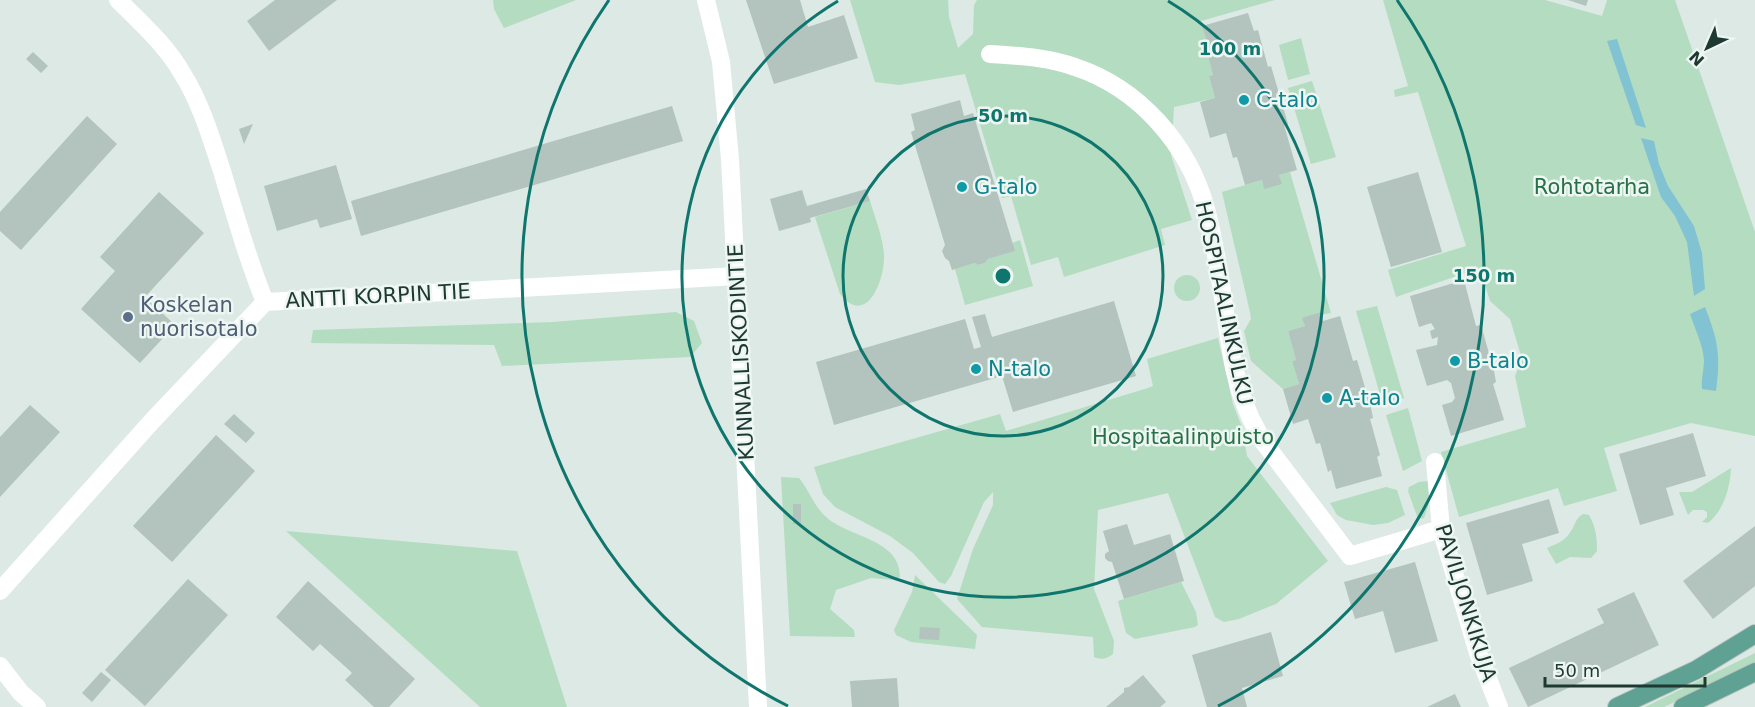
<svg xmlns="http://www.w3.org/2000/svg" width="1755" height="707" font-family="'DejaVu Sans',sans-serif">
  <style>
    .green { fill: #b4dcc0 }
    .water { fill: #81c3d2 }
    .building { fill: #b2c4bd }
    .lines { fill: none; stroke-linecap: round; stroke-linejoin: round }
    .major-casing { stroke: #bcc4c2; stroke-width: 20 }
    .minor { stroke: #fff; stroke-width: 18 }
    .major { stroke: #5fa192; stroke-width: 18 }
    .ring { fill: none; stroke: #0f766e; stroke-width: 3 }
    .culture-dot { fill: #0f9aa8; stroke: #edf6f2; stroke-width: 2 }
    .service-dot { fill: #5c6f8a; stroke: #edf6f2; stroke-width: 2 }
    .labels { text-anchor: middle; dominant-baseline: central; stroke-width: 5; stroke-linejoin: round; paint-order: stroke }
    .culture-label { font-size: 21px; fill: #0d838f; stroke: #edf6f2; text-anchor: start }
    .park-label { font-size: 21px; fill: #277146; stroke: #edf6f2 }
    .street-label { font-size: 21px; fill: #1e3932; stroke: #edf6f2 }
    .service-label { font-size: 21px; fill: #4e5e75; stroke: #edf6f2; text-anchor: start }
    .centre { fill: #0f766e; stroke: #edf6f2; stroke-width: 3 }
    .ring-label { font-size: 18px; text-anchor: middle; font-weight: bold; fill: #0f766e; stroke: #edf6f2; stroke-width: 5; stroke-linejoin: round; paint-order: stroke }
  </style>
  <rect width="100%" height="100%" fill="#dce9e4"/>
  <g class="green">
    <polygon points="493,0 576,0 504,28 494,9"/>
    <polygon points="850,0 948,0 949,17 958,48 973,34 974,5 977,0 1275,0 1201,21 1208,45 1205,46 1213,75 1209,76 1215,98 1174,107 1171,155 1192,220 1161,229 1165,245 1064,277 1058,257 1031,265 1011,196 1002,198 965,74 899,85 875,82"/>
    <polygon points="1383,0 1545,0 1602,16 1607,0 1675,0 1755,232 1755,436 1691,423 1604,448 1617,491 1564,506 1558,488 1459,517 1441,452 1526,427 1515,376 1522,359 1510,319 1490,301 1480,268 1396,297 1388,270 1466,246 1418,92 1395,97 1394,90 1408,86"/>
    <polygon points="1301,38 1310,74 1288,80 1279,45"/>
    <polygon points="1312,81 1336,157 1311,164 1288,88"/>
    <polygon points="1290,172 1331,313 1303,318 1305,326 1288,331 1296,360 1292,361 1299,384 1283,389 1251,361 1244,331 1251,319 1250,312 1222,192 1262,180 1264,188 1281,183 1279,175"/>
    <path d="M870,201C875,218 883,237 884,255C885,279 867,328 840,294L815,217Z"/>
    <polygon points="1020,240 1033,286 965,305 955,269 975,263 978,265 985,263 988,259 1014,251 1012,243"/>
    <circle cx="1187" cy="288" r="13"/>
    <polygon points="1377,306 1404,398 1383,405 1356,311"/>
    <polygon points="676,312 694,321 702,343 690,357 502,366 494,345 311,343 313,330 553,322"/>
    <path d="M1218,338L1233,404L1242,427L1247,456L1328,561L1276,604L1239,619L1224,622L1215,617L1168,493L1098,510L1094,589L1114,641L1113,654C1107,659 1101,660 1094,657L1093,637L982,627L957,599L973,549L993,505V492L984,502L951,576L945,584L939,582L913,553L890,536L835,507L823,494L814,467L1000,414L1006,431L1148,388L1153,386L1147,359Z"/>
    <polygon points="1408,408 1422,461 1403,471 1386,415"/>
    <path d="M1731,468C1730,488 1724,510 1708,523L1702,522L1707,517V512L1703,510H1693L1688,515L1679,492H1692Z"/>
    <path d="M781,477L799,478C809,490 814,506 825,516C848,538 900,538 900,577L895,580L871,578L836,590L830,609L854,630L855,637L790,636Z"/>
    <polygon points="1428,481 1430,500 1424,518 1418,519 1408,491 1409,487 1419,482"/>
    <polygon points="1386,487 1397,490 1405,515 1388,523 1373,525 1346,520 1337,515 1330,503"/>
    <path d="M1583,514L1589,515C1596,527 1597,538 1597,551L1591,558L1570,557L1556,564L1547,548C1556,544 1563,542 1569,534C1575,527 1575,518 1583,514Z"/>
    <polygon points="286,531 517,551 567,707 480,707"/>
    <polygon points="915,575 977,635 975,649 911,642 896,635 894,630 912,592"/>
    <polygon points="1181,582 1196,612 1198,625 1195,627 1135,639 1126,633 1118,601"/>
    <polygon points="1755,653 1755,664 1664,707 1645,707"/>
  </g>
  <g class="water">
    <polygon points="1617,39 1646,128 1636,125 1607,41"/>
    <polygon points="1641,138 1654,141 1659,164 1668,186 1694,226 1702,253 1705,289 1694,296 1687,242 1675,216 1661,197"/>
    <path d="M1705,307C1718,340 1721,356 1716,391L1702,389C1701,379 1704,370 1704,360C1703,345 1695,329 1690,314Z"/>
  </g>
  <g class="building">
    <polygon points="275,0 337,0 269,51 247,21"/>
    <polygon points="746,0 800,0 808,27 844,15 858,58 774,84"/>
    <polygon points="1568,0 1588,0 1586,6"/>
    <polygon points="1248,13 1254,31 1258,30 1268,67 1271,66 1288,124 1284,125 1297,170 1279,175 1282,184 1264,189 1262,180 1245,185 1237,157 1233,158 1226,133 1210,138 1200,102 1215,98 1209,76 1213,75 1205,46 1208,45 1202,26"/>
    <polygon points="33,52 48,66 41,73 26,59"/>
    <polygon points="960,100 964,116 973,113 1015,251 988,259 985,263 978,265 975,263 952,270 949,261 945,258 942,251 945,245 911,132 915,130 911,114"/>
    <polygon points="672,106 683,141 361,236 351,201"/>
    <polygon points="87,116 117,144 21,250 0,231 0,212"/>
    <polygon points="253,124 244,144 239,129"/>
    <polygon points="336,165 352,219 320,228 317,219 277,231 264,186"/>
    <polygon points="1418,172 1442,252 1391,267 1367,187"/>
    <polygon points="866,189 870,201 810,218 811,222 779,231 770,199 802,190 807,206"/>
    <polygon points="159,192 204,233 145,297 175,325 140,363 81,309 115,271 100,257"/>
    <polygon points="1464,280 1476,326 1481,325 1494,371 1496,382 1493,384 1504,420 1451,436 1442,405 1452,402 1455,398 1451,383 1447,380 1427,386 1416,350 1437,345 1438,337 1432,339 1430,331 1435,329 1431,323 1419,327 1410,296"/>
    <polygon points="1114,301 1136,376 1013,412 1002,376 834,425 816,362 965,319 974,349 981,347 972,317 985,314 992,337"/>
    <polygon points="1321,312 1323,321 1340,316 1353,361 1357,360 1371,408 1373,418 1370,419 1380,455 1377,457 1382,476 1336,489 1331,470 1328,472 1320,443 1316,444 1308,419 1293,424 1283,389 1299,384 1292,361 1296,360 1288,331 1305,326 1302,318"/>
    <polygon points="30,405 60,432 0,497 0,437"/>
    <polygon points="234,414 255,433 246,443 224,424"/>
    <polygon points="1693,433 1706,476 1666,488 1674,515 1640,525 1619,454"/>
    <polygon points="216,435 255,471 172,562 133,526"/>
    <polygon points="1549,499 1559,533 1522,544 1533,581 1487,595 1466,523"/>
    <rect x="793" y="504" width="8" height="20"/>
    <polygon points="1127,524 1134,545 1170,534 1184,581 1124,599 1112,562 1108,561 1105,558 1105,554 1109,551 1103,531"/>
    <polygon points="1755,526 1755,586 1713,619 1683,581"/>
    <polygon points="1415,562 1438,641 1395,653 1383,611 1355,619 1344,582"/>
    <polygon points="188,579 228,615 145,706 105,670"/>
    <polygon points="308,581 415,679 389,707 374,707 345,680 352,673 349,670 320,644 313,651 276,617"/>
    <polygon points="1634,592 1659,645 1528,707 1509,668 1604,623 1597,609"/>
    <polygon points="920,627 940,628 939,640 919,639"/>
    <polygon points="1271,632 1283,676 1242,688 1247,707 1207,707 1192,655"/>
    <polygon points="101,672 111,680 92,702 82,693"/>
    <polygon points="1143,675 1166,702 1160,707 1106,707 1124,692 1124,688 1129,687"/>
    <polygon points="897,678 899,707 852,707 850,681"/>
    <polygon points="1455,694 1461,707 1427,707"/>
  </g>
  <g class="lines">
    <defs>
      <g id="major">
        <polyline points="1617,707 1696,670 1755,634"/>
        <polyline points="1683,707 1755,672"/>
      </g>
    </defs>
    <use href="#major" class="major-casing"/>
    <g class="minor">
      <path d="M118,0C141,23 166,45 182,73C201,103 211,138 222,171C235,215 248,260 265,302"/>
      <polyline points="706,0 721,62 730,159 758,707"/>
      <path d="M990,54C1019,56 1048,57 1075,67C1139,88 1189,145 1206,209C1220,260 1224,315 1234,367L1240,391L1250,417L1262,440L1350,556L1441,529"/>
      <polyline points="1435,462 1441,529 1478,653 1499,707"/>
      <polyline points="0,591 153,420 265,302 737,276"/>
      <polyline points="0,666 21,693 37,707"/>
    </g>
    <use href="#major" class="major"/>
  </g>
  <g class="ring">
    <circle cx="1003" cy="276" r="160"/>
    <path d="M1168 1A321 321 0 1 1 838 1"/>
    <path d="M788 706A481 481 0 0 1 609 0M1397 0A481 481 0 0 1 1218 706"/>
  </g>
  <g class="culture-dot">
    <circle cx="1244" cy="100" r="6"/>
    <circle cx="962" cy="187" r="6"/>
    <circle cx="1455" cy="361" r="6"/>
    <circle cx="976" cy="369" r="6"/>
    <circle cx="1327" cy="398" r="6"/>
  </g>
  <circle class="service-dot" cx="128" cy="317" r="6"/>
  <g class="labels">
    <g class="culture-label">
      <text x="1256" y="100">C-talo</text>
      <text x="974" y="187">G-talo</text>
      <text x="1467" y="361">B-talo</text>
      <text x="988" y="369">N-talo</text>
      <text x="1339" y="398">A-talo</text>
    </g>
    <g class="park-label">
      <text x="1592" y="187">Rohtotarha</text>
      <text x="1183" y="437">Hospitaalinpuisto</text>
    </g>
    <g class="street-label">
      <text transform="translate(378 296) rotate(-3)">ANTTI KORPIN TIE</text>
      <text transform="translate(1224 303) rotate(78)">HOSPITAALINKULKU</text>
      <text transform="translate(741 352) rotate(-93)">KUNNALLISKODINTIE</text>
      <text transform="translate(1466 603) rotate(73)">PAVILJONKIKUJA</text>
    </g>
    <g class="service-label">
      <text x="140" y="305">Koskelan<tspan x="140" dy="24">nuorisotalo</tspan></text>
    </g>
  </g>
  <circle cx="1003" cy="276" r="9" class="centre"/>
  <g class="ring-label">
    <text x="1230" y="55">100 m</text>
    <text x="1003" y="122">50 m</text>
    <text x="1484" y="282">150 m</text>
  </g>
  <g transform="translate(1707 48) rotate(224)" stroke="#edf6f2" stroke-width="4.5" paint-order="stroke">
  <path d="M0-4.5L10 22L0 15L-10 22Z" fill="#1e3932"/>
  <text y="-9" font-size="16" font-weight="bold" text-anchor="middle" fill="#1e3932">N</text>
  </g>
  <path d="M1545 677v9h160v-9" fill="none" stroke="#1e3932" stroke-width="3"/>
  <text x="1554" y="677" font-size="18" fill="#1e3932" stroke="#edf6f2" stroke-width="4.5" paint-order="stroke">50 m</text>
</svg>
